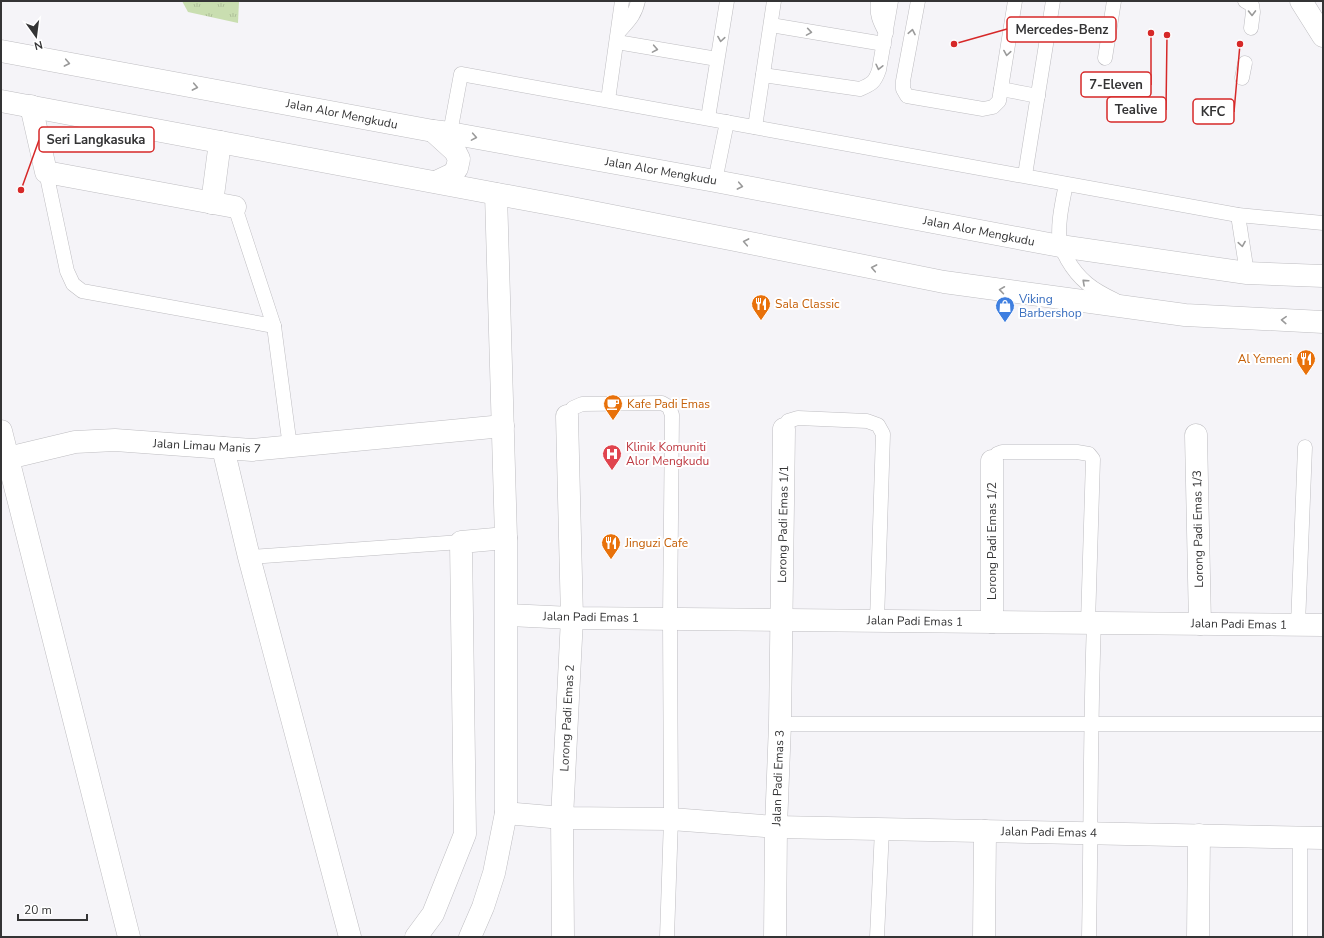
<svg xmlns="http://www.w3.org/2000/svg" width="1324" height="938" font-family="'Nunito Sans',sans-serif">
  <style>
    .grass { fill: url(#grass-tufts) }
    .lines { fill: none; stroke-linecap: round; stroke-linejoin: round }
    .service-casing { stroke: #bebdc1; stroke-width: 15 }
    .minor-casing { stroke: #bebdc1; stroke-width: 23 }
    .secondary-casing { stroke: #bebdc1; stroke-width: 23 }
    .service { stroke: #fff; stroke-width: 14 }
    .minor { stroke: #fff; stroke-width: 22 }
    .secondary { stroke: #fff; stroke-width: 22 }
    .oneway { stroke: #9a9a9a }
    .labels { text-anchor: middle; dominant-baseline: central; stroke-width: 4; stroke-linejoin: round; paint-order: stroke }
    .street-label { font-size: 12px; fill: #343435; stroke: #fff }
    .shop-label { font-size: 12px; fill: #366cbe; stroke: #fff; text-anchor: start }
    .food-label { font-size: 12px; fill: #c56008; stroke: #fff; text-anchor: start }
    .health-label { font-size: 12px; fill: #be3a42; stroke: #fff; text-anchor: start }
    .leader { fill: none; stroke: #d62828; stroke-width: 1.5 }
    .callout-dot { fill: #d62828; stroke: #fff; stroke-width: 1.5 }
    .callout { fill: #fff; stroke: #d62828; stroke-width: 1.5 }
    .callout-label { font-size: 13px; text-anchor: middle; font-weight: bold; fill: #343435 }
  </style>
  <defs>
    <pattern id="grass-tufts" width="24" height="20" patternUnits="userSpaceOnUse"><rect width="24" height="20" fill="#c9deb0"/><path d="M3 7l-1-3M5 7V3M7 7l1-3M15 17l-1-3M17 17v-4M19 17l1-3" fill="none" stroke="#adbf98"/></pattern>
  </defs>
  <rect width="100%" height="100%" fill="#f5f4f8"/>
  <polygon class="grass" points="182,1 239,1 238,23 188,12"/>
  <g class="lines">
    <defs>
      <g id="service">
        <path d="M878,1C876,14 880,22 886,33"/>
        <polyline points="918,1 903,81 903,89 907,96 983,109 993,107 999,101 1015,1"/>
        <polyline points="1245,1 1252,5 1253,12 1251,28"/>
        <polyline points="771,25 884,44"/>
        <path d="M618,33C627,22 635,16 638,1"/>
        <polyline points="617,42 717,59"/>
        <polyline points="1105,58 1114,1"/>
        <path d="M763,75L860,89C872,84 875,82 879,70L891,1"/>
        <polyline points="1242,78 1245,63"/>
        <polyline points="1001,89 1038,96"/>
        <polyline points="608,100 622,1"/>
        <polyline points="708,118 727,1"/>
        <polyline points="755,127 774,1"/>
        <polyline points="450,133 461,74 1238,215 1323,223"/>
        <polyline points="46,172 67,271 73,284 82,291 274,326"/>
        <polyline points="1025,175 1053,1"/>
        <polyline points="715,181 727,122"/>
        <path d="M1066,184C1062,204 1057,225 1060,245C1061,250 1065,254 1067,259C1079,280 1093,290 1115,300"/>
        <polyline points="235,207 274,326 290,447"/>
        <polyline points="1238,215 1247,273"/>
        <polyline points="567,416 573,408 582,404 662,403 669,407 672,415 670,619 671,819 667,937"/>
        <polyline points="784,429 788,421 798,418 867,421 878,425 883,434 877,621"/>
        <polyline points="992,461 997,454 1002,452 1077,452 1089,454 1093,459 1088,623"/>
        <polyline points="249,557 461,542"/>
        <polyline points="1298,625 1305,447"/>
        <polyline points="780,724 1323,724"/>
        <polyline points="1300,838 1300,937"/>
        <polyline points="877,937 882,829"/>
        <path d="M1089,937C1091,832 1090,728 1094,623"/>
      </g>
      <g id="minor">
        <polyline points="1301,1 1323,36"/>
        <polyline points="31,106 46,172 235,207"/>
        <polyline points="212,203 220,142"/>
        <polyline points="1,431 129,937"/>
        <polyline points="1196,435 1200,624"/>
        <polyline points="223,448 249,557 350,937"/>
        <polyline points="8,458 75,442 115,440 252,450 503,426"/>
        <polyline points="992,461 992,622"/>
        <polyline points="507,615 572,618 1323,625"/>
        <polyline points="506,813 562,818 671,819 776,827 1323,838"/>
        <polyline points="416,937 433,914 465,834 461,542 506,538"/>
        <polyline points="470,937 483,907 494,873 506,813 506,538 496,194"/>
        <polyline points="563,937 562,818 572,618 567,416"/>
        <polyline points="775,937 776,827 780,724 784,429"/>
        <polyline points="984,937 985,831"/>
        <polyline points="1198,937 1199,835"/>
      </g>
      <g id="secondary">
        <polyline points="1,51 433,131 450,133 715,181 1060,246 1247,273 1323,276"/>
        <polyline points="1,101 567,207 735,240 944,282 1185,315 1323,322"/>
        <polyline points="433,131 455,151 459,159 457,168 453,174 436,182"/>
      </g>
    </defs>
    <use href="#service" class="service-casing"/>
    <use href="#minor" class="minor-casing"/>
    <use href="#secondary" class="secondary-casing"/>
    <use href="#service" class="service"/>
    <use href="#minor" class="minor"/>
    <use href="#secondary" class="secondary"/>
  </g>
  <defs><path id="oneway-chevron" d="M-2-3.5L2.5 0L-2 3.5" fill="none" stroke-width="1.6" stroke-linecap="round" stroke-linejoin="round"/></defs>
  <g class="oneway">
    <use href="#oneway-chevron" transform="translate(1252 13) rotate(89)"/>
    <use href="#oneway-chevron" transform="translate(809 32) rotate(9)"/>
    <use href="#oneway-chevron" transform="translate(912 32) rotate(-79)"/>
    <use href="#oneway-chevron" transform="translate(721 39) rotate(99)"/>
    <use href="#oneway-chevron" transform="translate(655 49) rotate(10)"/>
    <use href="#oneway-chevron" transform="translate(1007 53) rotate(99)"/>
    <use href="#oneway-chevron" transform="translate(67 63) rotate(11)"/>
    <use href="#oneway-chevron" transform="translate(879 67) rotate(103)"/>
    <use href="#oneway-chevron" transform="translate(195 87) rotate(11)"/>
    <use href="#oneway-chevron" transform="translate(474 137) rotate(10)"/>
    <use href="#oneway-chevron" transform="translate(740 186) rotate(11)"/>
    <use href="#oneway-chevron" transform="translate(746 242) rotate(-169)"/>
    <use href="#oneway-chevron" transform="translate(1242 244) rotate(81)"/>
    <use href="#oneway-chevron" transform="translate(874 268) rotate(-169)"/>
    <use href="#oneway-chevron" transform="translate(1085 282) rotate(-138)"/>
    <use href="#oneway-chevron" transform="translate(1002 290) rotate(-172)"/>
    <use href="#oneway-chevron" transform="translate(1284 320) rotate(-177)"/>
  </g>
  <defs>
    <symbol id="restaurant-pin" viewBox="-11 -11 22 30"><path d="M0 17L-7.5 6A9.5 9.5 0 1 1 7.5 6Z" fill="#e8710a" stroke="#fff"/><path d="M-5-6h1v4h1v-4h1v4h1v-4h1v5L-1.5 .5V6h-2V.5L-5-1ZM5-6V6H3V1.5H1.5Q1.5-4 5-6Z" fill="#fff"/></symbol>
    <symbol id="shop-pin" viewBox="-11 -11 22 30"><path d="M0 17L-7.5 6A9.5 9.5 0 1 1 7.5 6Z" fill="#3f7fe0" stroke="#fff"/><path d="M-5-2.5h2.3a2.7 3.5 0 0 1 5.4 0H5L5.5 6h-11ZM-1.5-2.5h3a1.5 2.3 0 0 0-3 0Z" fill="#fff"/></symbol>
    <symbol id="cafe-pin" viewBox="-11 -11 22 30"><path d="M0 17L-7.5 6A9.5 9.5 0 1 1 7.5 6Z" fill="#e8710a" stroke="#fff"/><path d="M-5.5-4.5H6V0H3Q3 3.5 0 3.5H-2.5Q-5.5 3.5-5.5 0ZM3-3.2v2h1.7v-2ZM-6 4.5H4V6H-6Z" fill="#fff"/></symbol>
    <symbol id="hospital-pin" viewBox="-11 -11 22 30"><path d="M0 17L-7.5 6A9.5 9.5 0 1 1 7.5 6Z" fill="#e0444e" stroke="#fff"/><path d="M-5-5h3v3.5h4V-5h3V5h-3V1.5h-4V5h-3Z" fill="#fff"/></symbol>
  </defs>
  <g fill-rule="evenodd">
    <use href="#restaurant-pin" x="750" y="293" width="22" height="30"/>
    <use href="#shop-pin" x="994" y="295" width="22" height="30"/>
    <use href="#restaurant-pin" x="1295" y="348" width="22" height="30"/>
    <use href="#cafe-pin" x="602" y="393" width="22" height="30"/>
    <use href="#hospital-pin" x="601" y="443" width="22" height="30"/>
    <use href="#restaurant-pin" x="600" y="532" width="22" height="30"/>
  </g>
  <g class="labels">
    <g class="street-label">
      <text transform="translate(342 114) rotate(11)">Jalan Alor Mengkudu</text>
      <text transform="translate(661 171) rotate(10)">Jalan Alor Mengkudu</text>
      <text transform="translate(979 231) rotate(11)">Jalan Alor Mengkudu</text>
      <text transform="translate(207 446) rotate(3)">Jalan Limau Manis 7</text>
      <text transform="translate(783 524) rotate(-89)">Lorong Padi Emas 1/1</text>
      <text transform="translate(1198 529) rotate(-91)">Lorong Padi Emas 1/3</text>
      <text transform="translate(992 541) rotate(-90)">Lorong Padi Emas 1/2</text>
      <text transform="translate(591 617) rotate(1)">Jalan Padi Emas 1</text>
      <text transform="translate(915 621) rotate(1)">Jalan Padi Emas 1</text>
      <text transform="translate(1239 624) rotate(1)">Jalan Padi Emas 1</text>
      <text transform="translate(567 718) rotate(-87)">Lorong Padi Emas 2</text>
      <text transform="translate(778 778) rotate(-88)">Jalan Padi Emas 3</text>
      <text transform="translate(1049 832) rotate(1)">Jalan Padi Emas 4</text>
    </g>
    <g class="shop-label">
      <text x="1019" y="299">Viking<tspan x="1019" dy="14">Barbershop</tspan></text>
    </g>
    <g class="food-label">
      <text x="775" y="304">Sala Classic</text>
      <text x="1292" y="359" text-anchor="end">Al Yemeni</text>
      <text x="627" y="404">Kafe Padi Emas</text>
      <text x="625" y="543">Jinguzi Cafe</text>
    </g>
    <g class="health-label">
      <text x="626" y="447">Klinik Komuniti<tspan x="626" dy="14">Alor Mengkudu</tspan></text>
    </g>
  </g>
  <path class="leader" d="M954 44L1007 29M1151 33L1151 85M1167 35L1166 110M1240 44L1234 112M21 190L39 140"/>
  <g class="callout-dot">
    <circle cx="954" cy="44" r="4"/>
    <circle cx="1151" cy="33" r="4"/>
    <circle cx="1167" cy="35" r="4"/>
    <circle cx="1240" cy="44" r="4"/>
    <circle cx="21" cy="190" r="4"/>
  </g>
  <g class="callout">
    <rect x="1007" y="17" width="109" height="25" rx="4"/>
    <rect x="1081" y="72" width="70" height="25" rx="4"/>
    <rect x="1107" y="97" width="59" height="25" rx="4"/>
    <rect x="1193" y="99" width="41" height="25" rx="4"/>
    <rect x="39" y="127" width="115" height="25" rx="4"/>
  </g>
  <g class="callout-label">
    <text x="1062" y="34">Mercedes-Benz</text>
    <text x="1116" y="89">7-Eleven</text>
    <text x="1136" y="114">Tealive</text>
    <text x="1213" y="116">KFC</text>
    <text x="96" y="144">Seri Langkasuka</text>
  </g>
  <rect width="1324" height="938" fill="none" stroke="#343435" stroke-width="4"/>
  <g transform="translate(36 36) rotate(166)" stroke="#ffffff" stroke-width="3" paint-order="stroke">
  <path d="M0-3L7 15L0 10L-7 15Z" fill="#343435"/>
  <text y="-6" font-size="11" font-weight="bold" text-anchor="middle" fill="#343435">N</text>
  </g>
  <path d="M18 914v6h69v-6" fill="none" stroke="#343435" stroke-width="2"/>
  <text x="24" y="914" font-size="12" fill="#343435" stroke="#ffffff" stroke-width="3" paint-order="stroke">20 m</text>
</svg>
